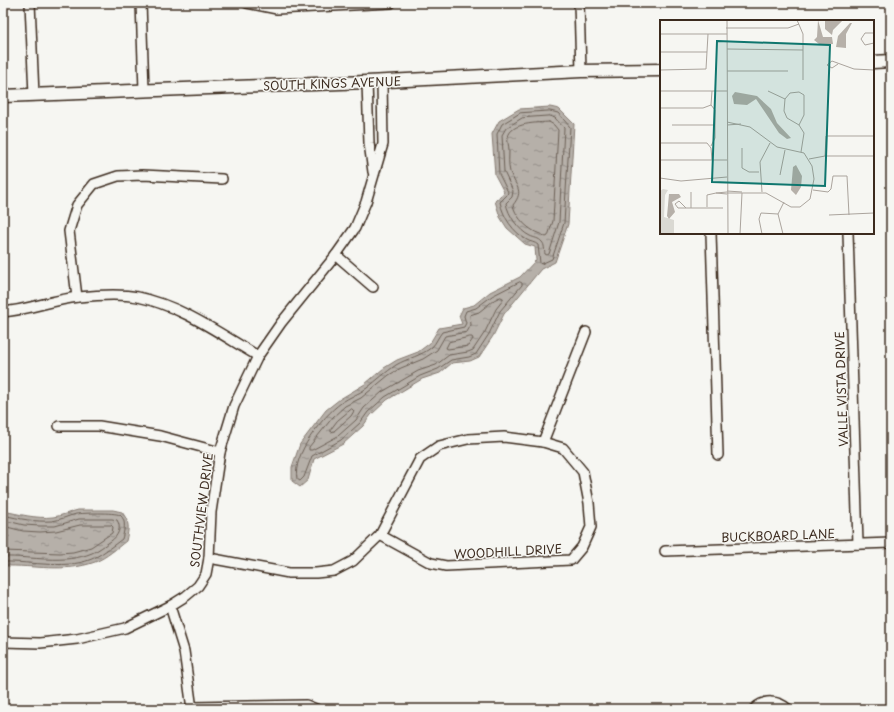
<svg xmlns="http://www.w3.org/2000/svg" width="894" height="712" font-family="'Playpen Sans',sans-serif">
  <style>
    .water { fill: url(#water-ripples); stroke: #857a71 }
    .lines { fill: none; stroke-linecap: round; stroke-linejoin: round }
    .shore { stroke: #6c6056; stroke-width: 1 }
    .minor-casing { stroke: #3b2a1e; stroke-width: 12 }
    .tertiary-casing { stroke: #3b2a1e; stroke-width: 15 }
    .minor { stroke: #f6f6f2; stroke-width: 9 }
    .tertiary { stroke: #f6f6f2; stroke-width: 12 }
    .labels { text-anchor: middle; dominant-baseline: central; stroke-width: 3; stroke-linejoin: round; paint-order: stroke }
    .street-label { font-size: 12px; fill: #3b2a1e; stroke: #f6f6f2 }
    .inset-road { fill: none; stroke: #aba49d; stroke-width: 1 }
    .view { fill: #0f766e; fill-opacity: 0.15; stroke: #0f766e; stroke-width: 2 }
    .inset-edge { fill: none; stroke: #3b2a1e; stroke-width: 2 }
  </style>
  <defs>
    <pattern id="water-ripples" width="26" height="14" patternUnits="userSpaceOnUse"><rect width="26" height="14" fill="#b6b0a9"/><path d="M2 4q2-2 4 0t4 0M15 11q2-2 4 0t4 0" fill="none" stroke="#958f89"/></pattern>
  </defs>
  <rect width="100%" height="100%" fill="#f6f6f2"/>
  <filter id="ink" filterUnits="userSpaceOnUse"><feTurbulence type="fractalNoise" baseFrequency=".025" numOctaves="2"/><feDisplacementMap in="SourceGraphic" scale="8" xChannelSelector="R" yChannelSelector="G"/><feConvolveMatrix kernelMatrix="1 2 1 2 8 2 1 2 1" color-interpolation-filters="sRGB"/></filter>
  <g filter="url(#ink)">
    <g class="water">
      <polygon points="550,107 559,109 574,124 568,224 555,262 541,269 504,314 493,336 479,357 470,361 452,363 440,373 422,379 387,400 371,415 363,426 343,444 314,459 308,480 300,487 292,481 292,467 300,444 326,410 340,399 365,384 384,368 397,360 418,352 430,343 439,328 462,324 459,316 463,308 474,305 490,292 520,277 536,260 535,247 525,244 507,228 500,217 495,201 504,192 495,175 492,134 499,121 519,109"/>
      <path d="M78,510H113L122,512C130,523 129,528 126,541C117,548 106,558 95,562C65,573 34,565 3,566V511C19,514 36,519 53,517C61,516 70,512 78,510Z"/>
    </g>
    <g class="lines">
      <g class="shore">
        <path d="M550,111L558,113L570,127L564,223L552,259L541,264L540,263L538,245C535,242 530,242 527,240C513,232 503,217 500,202L507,195L508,192L499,174L497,134L502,124L520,113Z"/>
        <path d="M549,116L555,118L564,128L559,222L549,254L547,255L545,254C544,250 545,245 542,242C539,238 534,238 530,236C519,231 508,215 506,203L512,197L513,191L504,172L502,135L506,128L522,118Z"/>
        <path d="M549,122L554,125L558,130L553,221L548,236L546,237C542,234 536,233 532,230C524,225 515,215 513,205C525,190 515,186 510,172C508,165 509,156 509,150C509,146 507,141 508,137C511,122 538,123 549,122Z"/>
        <path d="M520,282L522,283V285L500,311L489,334L476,354L469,357L451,360L438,369L420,376L385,397L368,412L360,423L341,440L312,456L304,477L300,481L297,479C292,455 322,417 341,403C349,397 359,394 367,388C377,380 386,372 396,365C408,358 421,356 432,347C436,343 438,337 442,332L464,327L466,323L464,316L466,311L476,308L492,296Z"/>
        <polygon points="501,297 503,298 503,300 496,309 485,332 473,350 468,352 449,355 436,365 418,371 382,392 364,408 356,420 338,436 312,450 309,450 309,447 333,417 345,406 361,398 389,375 401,368 423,359 437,350 445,336 467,332 471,325 470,315 479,312 494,300"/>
        <polygon points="470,337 472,337 473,339 468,346 448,349 446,348 449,342"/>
        <polygon points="352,409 354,411 351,416 334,431 331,432 331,429 337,421"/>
        <path d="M3,515C20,519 35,522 52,521C60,520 68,516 76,514C83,513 114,512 120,515C127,520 124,532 122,539C114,545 105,552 96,557C70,571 31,561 3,562"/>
        <path d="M3,520L24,525L40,526H55L79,519H112L117,520C122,528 118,536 111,541C105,545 99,550 92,553C64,565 32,556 3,557"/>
        <polyline points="3,526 23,531 40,532 56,531 80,525 111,525 113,527 112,533 91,547 73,552 60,553 3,551"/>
      </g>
      <defs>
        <g id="minor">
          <polyline points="30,3 34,95"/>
          <polyline points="141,3 144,90"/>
          <polyline points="247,3 277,9 391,3"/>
          <polyline points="579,3 581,71"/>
          <polyline points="367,82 369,143 373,172"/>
          <polyline points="711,233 718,455"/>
          <polyline points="848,233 858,544"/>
          <polyline points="336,255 373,287"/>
          <polyline points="77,297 69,231 77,205 94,184 118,176 143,175 222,179"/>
          <path d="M3,312C28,310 52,300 78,297C97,295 119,293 138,297C182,306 220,334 258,356"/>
          <polyline points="59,426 99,426 160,436 220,452"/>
          <polyline points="543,442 586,332"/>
          <polyline points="665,551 891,543"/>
          <polyline points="209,558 289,573 316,573 334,571 353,561 380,535 420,459 439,446 468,439 504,437 543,442 563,448 583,472 589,503 591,527 582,547 571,560 446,566 431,563 380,535"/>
          <polyline points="170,606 184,651 192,709"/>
          <polyline points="3,642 40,643 77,639 125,628 170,606 186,596 198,586 206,574 209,558 211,512 220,452 234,406 258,356 281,323 336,255 355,228 366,202 383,144 382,81"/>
          <polyline points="192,707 306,705 316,709"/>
          <path d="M754,709C764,699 778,700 788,709"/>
        </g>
        <g id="tertiary">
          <polyline points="873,62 891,61"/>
          <polyline points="3,96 367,82 581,71 661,70"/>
        </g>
      </defs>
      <use href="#minor" class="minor-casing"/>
      <use href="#tertiary" class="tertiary-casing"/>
      <use href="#minor" class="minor"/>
      <use href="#tertiary" class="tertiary"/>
    </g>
  </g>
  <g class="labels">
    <g class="street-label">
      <text transform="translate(332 83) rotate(-2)">SOUTH KINGS AVENUE</text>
      <text transform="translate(841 389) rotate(-92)">VALLE VISTA DRIVE</text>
      <text transform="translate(201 510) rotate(-83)">SOUTHVIEW DRIVE</text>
      <text transform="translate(778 535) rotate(-2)">BUCKBOARD LANE</text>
      <text transform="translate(508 551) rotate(-3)">WOODHILL DRIVE</text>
    </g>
  </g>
  <g transform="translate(660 20)">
    <rect width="214" height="214" fill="#f6f6f2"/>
    <path d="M3,169L8,170L5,175L4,197L14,200V214H0V171Z" fill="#dad9d3"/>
    <path d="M158,0L163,17H172L173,24H159L154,20L157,17ZM183,0L173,10L172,15L165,9V0ZM190,3H192L186,14V28L176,27L178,16ZM75,72L97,76L111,89L117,103L131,118L127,119L119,113L96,79L87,85L74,84L72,76ZM136,145L142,156L141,167L136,175L131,170L133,147ZM9,174H19L21,177L12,182L15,192L9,199L7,196Z" fill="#b6b0a9"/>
    <path class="inset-road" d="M67,0L68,214M137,0L143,14V60M66,8H128L139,4M214,13H205L201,19L205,25L214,23M0,14H67M67,29L143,30M0,32H47M178,44L172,48L167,45L172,41L194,49L214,50M0,50L46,49L48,14M67,51H128M0,71H67M108,71L125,79M51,85L55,90V118L51,126M51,85L52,71M0,88H43L51,85M67,102L90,107L117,127L144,133L152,146L154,159L150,179L140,187H131L106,173H67M12,105H55M67,105L81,104M139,105L144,95V75L139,72L130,73L125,79L124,91L127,98L139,105L144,113L141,132M0,123H47L51,128L52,140M82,128V148L89,152H99M165,136L166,116H214M149,139L165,136H214M0,140H67M120,155L125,130M0,158L21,161L67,157M153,170L168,172L171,169L173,156H187L189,195M67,171L82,172M31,172V188M102,172L100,142L110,123M67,174L56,173L67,172M47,187V175L56,173M26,188L19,181L15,184L18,188H63M169,195L214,193M80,214L82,173M102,214L99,199L101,193L118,194M123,214L118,194L124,182"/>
    <path class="view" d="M57,21L170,25L165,166L52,162Z"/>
    <rect width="214" height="214" class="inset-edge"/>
  </g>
  <rect width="894" height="712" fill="none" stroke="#f6f6f2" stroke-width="16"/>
  <rect x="8" y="8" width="878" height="696" fill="none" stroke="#3b2a1e" stroke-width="1.5" filter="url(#ink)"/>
</svg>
